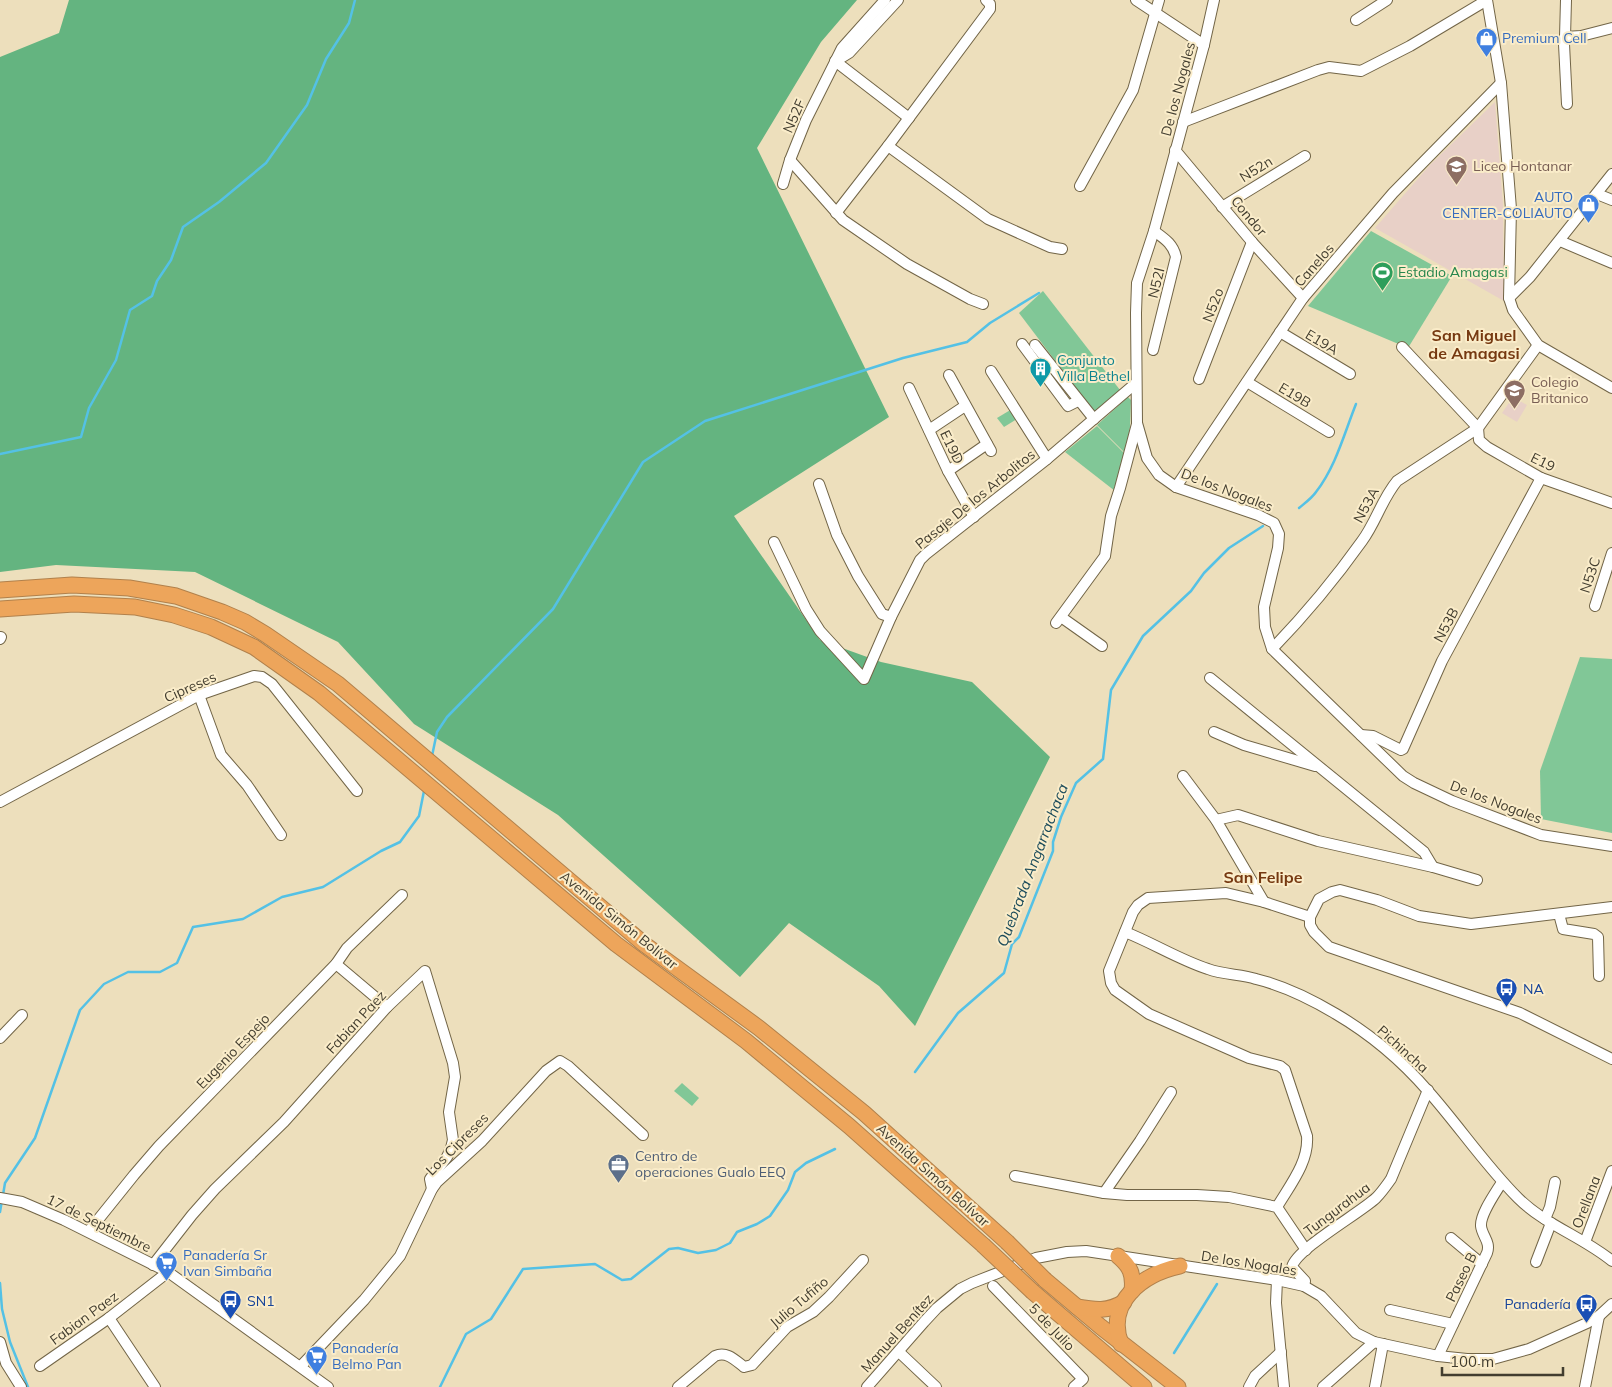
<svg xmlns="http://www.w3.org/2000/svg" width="1612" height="1387" font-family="Mulish,sans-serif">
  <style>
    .education { fill: #e8d0c7 }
    .green { fill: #81c797 }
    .forest { fill: #64b480 }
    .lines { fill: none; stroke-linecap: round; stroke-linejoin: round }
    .stream { stroke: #54c1e5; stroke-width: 2.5 }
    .minor-casing { stroke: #726547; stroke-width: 12 }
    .highway-casing { stroke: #b1814c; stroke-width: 17 }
    .minor { stroke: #fff; stroke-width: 10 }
    .highway { stroke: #eda55b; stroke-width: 15 }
    .highway-bridge-casing { stroke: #b1814c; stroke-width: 17; stroke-linecap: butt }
    .highway-bridge { stroke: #eda55b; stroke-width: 15 }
    .labels { text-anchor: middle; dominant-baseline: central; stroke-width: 4; stroke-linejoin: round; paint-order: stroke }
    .shop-label { font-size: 14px; fill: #366cbe; stroke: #faecc9; text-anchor: start }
    .street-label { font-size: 14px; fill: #423d2f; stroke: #faecc9 }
    .education-label { font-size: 14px; fill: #785e54; stroke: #faecc9; text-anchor: start }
    .leisure-label { font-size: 14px; fill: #27864d; stroke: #faecc9; text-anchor: start }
    .culture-label { font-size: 14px; fill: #0d838f; stroke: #faecc9; text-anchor: start }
    .transit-label { font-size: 14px; fill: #164399; stroke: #faecc9; text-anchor: start }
    .service-label { font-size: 14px; fill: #4e5e75; stroke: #faecc9; text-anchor: start }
    .water-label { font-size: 15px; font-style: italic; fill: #1d4c5b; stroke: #faecc9 }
    .quarter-label { font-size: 16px; font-weight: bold; fill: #763911; stroke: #faecc9 }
  </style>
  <rect width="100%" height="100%" fill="#eddfbc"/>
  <g class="education">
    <polygon points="1495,102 1503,205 1504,301 1375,228 1430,165"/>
    <polygon points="1513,397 1527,405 1517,422 1502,413"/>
  </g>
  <g class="green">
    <polygon points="1371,231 1452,276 1408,348 1308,306"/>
    <polygon points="1043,291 1120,390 1094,412 1019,313"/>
    <polygon points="1128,397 1131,400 1130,427 1126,454 1097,425"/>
    <polygon points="1012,409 1017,419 1004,427 997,418"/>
    <polygon points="1097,426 1126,455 1115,491 1065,452"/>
    <polygon points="1580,657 1612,659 1612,833 1541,819 1540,771"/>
    <polygon points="682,1083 699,1098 692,1106 674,1091"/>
  </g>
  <polygon class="forest" points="69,0 857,0 821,42 757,148 889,417 734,516 820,640 881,662 972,682 1050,757 915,1026 879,986 789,923 740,977 558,815 414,724 338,642 195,572 56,565 0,572 0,57 59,33"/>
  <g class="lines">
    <g class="stream">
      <polyline points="0,454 81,437 89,408 116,360 130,310 152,296 157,281 171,260 183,227 219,202 266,163 307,105 326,59 349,23 355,0"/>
      <path d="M1299,508C1305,503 1312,498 1316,492C1336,466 1344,434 1356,404"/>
      <polyline points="432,756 437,732 447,717 553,609 643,462 705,421 903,358 967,342 990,323 1039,293"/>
      <polyline points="915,1072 958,1013 1004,973 1012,944 1019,937 1053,851 1053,842 1061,817 1076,783 1103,759 1111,690 1143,636 1191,591 1204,573 1229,548 1263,526"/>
      <polyline points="3,1195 5,1183 35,1138 80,1010 104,984 128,972 160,972 177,963 193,927 243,919 282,897 323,887 381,851 400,842 419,816 424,791"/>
      <polyline points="0,1212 2,1200"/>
      <polyline points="0,1283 2,1309 10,1342 28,1387"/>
      <polyline points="1174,1353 1217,1284"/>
      <polyline points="440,1387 466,1334 491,1319 523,1269 595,1264 622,1280 631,1279 669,1249 678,1248 698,1253 716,1250 730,1243 737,1232 757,1224 770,1216 788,1190 795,1172 806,1163 835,1149"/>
    </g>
    <defs>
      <g id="minor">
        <polyline points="1136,0 1204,45"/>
        <polyline points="1214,0 1204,45 1154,231 1137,283 1136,313 1137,423 1147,458 1159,475 1176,487 1258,515 1274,523 1279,534 1278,548 1264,607 1265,627 1272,649 1403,776 1414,783 1452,801 1541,835 1612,846"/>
        <polyline points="1487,0 1501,83 1511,209 1509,298 1513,310 1538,345 1612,388"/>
        <polyline points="1566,0 1565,37 1581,36 1612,28"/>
        <polyline points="1356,20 1387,0"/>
        <polyline points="1565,37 1564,44 1567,104"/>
        <polyline points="835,61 909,118"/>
        <polyline points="836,61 849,53 898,0"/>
        <polyline points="1183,122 1318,70 1329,67 1361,71 1410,46 1487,0"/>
        <polyline points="888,146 988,219 1050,247 1062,249"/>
        <polyline points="1175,150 1252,242 1303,298"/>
        <polyline points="790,160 843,220 907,264 970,299 983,304"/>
        <polyline points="783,184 790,160 806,120 842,48 885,0"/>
        <polyline points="1080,186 1133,90 1159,0"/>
        <polyline points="1597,194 1612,200"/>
        <polyline points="1222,207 1305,156"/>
        <polyline points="836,213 888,146 990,9 990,4 986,0"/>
        <polyline points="1560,241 1612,263"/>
        <polyline points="1509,298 1530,277 1612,174"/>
        <polyline points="1280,332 1350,374"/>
        <polyline points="1022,344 1068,406 1078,401"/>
        <polyline points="1035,345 1094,419"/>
        <polyline points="1402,347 1478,428"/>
        <path d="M1153,350L1176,257C1173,244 1165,239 1154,231"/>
        <polyline points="991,371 1047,459"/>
        <polyline points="949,375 991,451"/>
        <polyline points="1199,379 1252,242"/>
        <polyline points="1247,382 1329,432"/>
        <polyline points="909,388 948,471 974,517"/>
        <polyline points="1478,428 1479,440 1487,447 1541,478 1612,503"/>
        <polyline points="929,430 965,406"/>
        <polyline points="948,471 987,444"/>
        <polyline points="819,484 837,535 858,576 882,614 891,617"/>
        <polyline points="1176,487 1303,298 1393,193 1501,83"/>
        <polyline points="774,542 806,609 820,631 864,679 891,617 920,560 926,554 1047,459 1136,383"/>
        <polyline points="1595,606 1612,553"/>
        <polyline points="1061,617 1102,646"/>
        <polyline points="1056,623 1105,556 1111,516 1120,488 1137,424"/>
        <polyline points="0,639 1,637"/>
        <path d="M1272,649C1304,616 1335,579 1362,541C1376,522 1382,499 1397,481L1478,428L1538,345"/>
        <polyline points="1210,678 1424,852 1433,867"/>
        <polyline points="199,695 221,755 247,785 281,835"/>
        <polyline points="1214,732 1244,745 1315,766"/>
        <polyline points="1361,735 1373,736 1401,750 1403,749 1442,661 1541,478"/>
        <polyline points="1183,776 1216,820 1264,902"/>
        <polyline points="0,802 199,695 254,676 262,677 272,684 357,791"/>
        <polyline points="1216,820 1238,815 1318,841 1433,867 1477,880"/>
        <polyline points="1612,907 1471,924 1419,916 1377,900 1340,890 1332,892 1319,899 1310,917 1310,925 1314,932 1329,947 1520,1013 1612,1059"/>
        <polyline points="1559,914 1563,929 1594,934 1598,937 1599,976"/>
        <path d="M1125,932C1153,943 1180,960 1208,969C1224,975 1241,974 1256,979C1285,986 1311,999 1336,1014C1370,1034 1402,1061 1428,1091C1459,1126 1485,1165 1518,1198C1545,1225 1583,1237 1612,1261"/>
        <polyline points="336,964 387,1007"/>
        <polyline points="0,1038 22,1015"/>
        <polyline points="1015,1176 1104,1193 1127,1195 1197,1195 1229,1197 1277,1207 1306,1250"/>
        <polyline points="1104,1193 1140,1141 1171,1092"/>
        <polyline points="0,1198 22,1202 64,1220 168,1272 328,1387"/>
        <path d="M1277,1207C1290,1185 1309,1162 1307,1136L1285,1070L1280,1066L1249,1058L1149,1014L1115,990L1111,983L1109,971L1133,912L1138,905L1148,898L1226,893L1264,902L1310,917"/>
        <polyline points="1545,1219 1550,1207 1555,1182"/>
        <polyline points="89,1231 134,1175 159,1146 336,964 347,948 402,895"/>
        <polyline points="1451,1238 1482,1264"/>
        <polyline points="1585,1242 1612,1171"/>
        <polyline points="1536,1262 1551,1223"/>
        <polyline points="153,1265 192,1215 215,1189 284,1122 387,1007 425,971 453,1063 455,1077 449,1112 453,1140 451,1148 447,1157 430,1179 432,1189"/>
        <polyline points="1277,1280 1276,1303 1284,1387"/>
        <polyline points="993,1286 1083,1379 1074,1387"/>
        <path d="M1304,1286L1305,1281L1292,1267C1296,1249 1360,1213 1376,1198C1382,1192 1386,1186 1391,1179L1428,1090"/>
        <polyline points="1390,1310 1453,1324"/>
        <polyline points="109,1318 155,1387"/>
        <polyline points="0,1342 6,1363 21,1387"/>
        <polyline points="899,1352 936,1387"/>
        <path d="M1438,1356L1487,1253C1491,1242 1482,1236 1481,1226C1480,1214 1496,1192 1502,1182"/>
        <polyline points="40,1366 109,1318 168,1272"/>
        <polyline points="301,1366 364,1300 400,1256 432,1189 437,1182 482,1141 546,1071 560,1061 568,1066 643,1135"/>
        <path d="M678,1387L715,1356C727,1351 735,1360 744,1367L752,1365L787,1327L813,1312L829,1297L863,1260"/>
        <polyline points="867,1387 924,1322 937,1308 960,1289 972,1283 1036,1258 1067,1252 1086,1251 1277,1280 1304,1286 1321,1296 1356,1333 1374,1342 1438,1356 1467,1359 1493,1359 1529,1349 1587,1323 1599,1316 1612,1304"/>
        <polyline points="1249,1387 1255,1376 1281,1352"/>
        <polyline points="1323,1387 1374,1342"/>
        <polyline points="1375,1387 1383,1344"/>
        <polyline points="1585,1387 1599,1316"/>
      </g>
      <g id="highway">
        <polyline points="0,590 72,585 129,588 176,596 222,612 245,622 265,634 338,684 644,944 759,1028 864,1113 1007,1242"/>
        <polyline points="0,609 74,604 135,607 174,615 211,627 254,647 319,693 616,944 746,1041 849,1126 983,1245"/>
        <path d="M1118,1256C1130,1266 1134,1274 1132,1291"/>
        <polyline points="1045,1280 1101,1327 1178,1387"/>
        <polyline points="1033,1292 1144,1387"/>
        <path d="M1077,1307C1095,1310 1108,1312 1124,1302"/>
        <path d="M1121,1344C1105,1302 1143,1274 1180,1266"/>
      </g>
    </defs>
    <use href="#minor" class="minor-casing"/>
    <use href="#highway" class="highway-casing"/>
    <use href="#minor" class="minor"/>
    <use href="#highway" class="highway"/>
    <defs>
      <g id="highway-bridge">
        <polyline points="1007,1242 1045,1280"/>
        <polyline points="983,1245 1033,1292"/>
      </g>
    </defs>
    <use href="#highway-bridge" class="highway-bridge-casing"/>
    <use href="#highway-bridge" class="highway-bridge"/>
  </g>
  <defs>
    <symbol id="shop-pin" viewBox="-11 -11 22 30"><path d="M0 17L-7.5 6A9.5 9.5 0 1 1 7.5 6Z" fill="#3f7fe0" stroke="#faecc9"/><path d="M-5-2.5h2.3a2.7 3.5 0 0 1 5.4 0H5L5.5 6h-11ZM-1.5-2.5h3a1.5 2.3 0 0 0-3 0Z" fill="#fff"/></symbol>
    <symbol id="school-pin" viewBox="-11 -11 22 30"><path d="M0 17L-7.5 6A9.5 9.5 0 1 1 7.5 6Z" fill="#8d6e63" stroke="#faecc9"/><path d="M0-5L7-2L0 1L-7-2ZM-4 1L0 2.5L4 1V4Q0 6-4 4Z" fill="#fff"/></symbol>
    <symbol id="stadium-pin" viewBox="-11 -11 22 30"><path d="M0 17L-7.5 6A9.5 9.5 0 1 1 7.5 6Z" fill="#2e9e5b" stroke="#faecc9"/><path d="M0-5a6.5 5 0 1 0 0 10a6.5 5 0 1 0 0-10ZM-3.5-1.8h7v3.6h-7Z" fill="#fff"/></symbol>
    <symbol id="building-pin" viewBox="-11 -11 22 30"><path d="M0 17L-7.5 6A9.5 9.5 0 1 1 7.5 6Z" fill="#0f9aa8" stroke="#faecc9"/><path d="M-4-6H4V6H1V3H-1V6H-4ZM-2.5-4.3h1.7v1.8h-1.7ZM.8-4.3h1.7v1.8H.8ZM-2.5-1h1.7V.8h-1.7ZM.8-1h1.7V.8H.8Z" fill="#fff"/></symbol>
    <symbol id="bus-pin" viewBox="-11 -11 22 30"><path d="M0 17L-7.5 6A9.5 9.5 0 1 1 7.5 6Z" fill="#1a4fb4" stroke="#faecc9"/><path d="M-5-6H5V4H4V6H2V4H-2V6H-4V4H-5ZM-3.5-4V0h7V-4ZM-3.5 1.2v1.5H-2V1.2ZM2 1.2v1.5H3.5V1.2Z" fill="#fff"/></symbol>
    <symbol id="office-pin" viewBox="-11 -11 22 30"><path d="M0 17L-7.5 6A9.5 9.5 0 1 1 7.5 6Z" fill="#5c6f8a" stroke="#faecc9"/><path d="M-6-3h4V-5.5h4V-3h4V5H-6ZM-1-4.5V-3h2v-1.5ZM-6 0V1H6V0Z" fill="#fff"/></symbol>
    <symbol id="supermarket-pin" viewBox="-11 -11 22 30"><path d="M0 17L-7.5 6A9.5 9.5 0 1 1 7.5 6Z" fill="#3f7fe0" stroke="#faecc9"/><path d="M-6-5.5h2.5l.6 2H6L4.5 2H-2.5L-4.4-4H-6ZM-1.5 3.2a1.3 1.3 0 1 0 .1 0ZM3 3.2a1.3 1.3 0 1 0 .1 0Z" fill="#fff"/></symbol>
  </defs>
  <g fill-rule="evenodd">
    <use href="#shop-pin" x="1474" y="26" width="25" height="34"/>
    <use href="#school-pin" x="1444" y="154" width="25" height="34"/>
    <use href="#shop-pin" x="1576" y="192" width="25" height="34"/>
    <use href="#stadium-pin" x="1370" y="260" width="25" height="34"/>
    <use href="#building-pin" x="1028" y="356" width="25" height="34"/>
    <use href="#school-pin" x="1502" y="378" width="25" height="34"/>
    <use href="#bus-pin" x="1494" y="976" width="25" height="34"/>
    <use href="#office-pin" x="606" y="1152" width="25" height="34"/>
    <use href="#supermarket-pin" x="154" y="1250" width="25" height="34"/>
    <use href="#bus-pin" x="218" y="1288" width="25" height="34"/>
    <use href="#bus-pin" x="1574" y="1292" width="25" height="34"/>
    <use href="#supermarket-pin" x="304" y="1344" width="25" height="34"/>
  </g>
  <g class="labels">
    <g class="shop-label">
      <text x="1502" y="38">Premium Cell</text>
      <text x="1573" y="197" text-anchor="end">AUTO<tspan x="1573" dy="16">CENTER-COLIAUTO</tspan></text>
      <text x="183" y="1255">Panadería Sr<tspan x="183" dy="16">Ivan Simbaña</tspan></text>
      <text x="332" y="1348">Panadería<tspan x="332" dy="16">Belmo Pan</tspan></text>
    </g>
    <g class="street-label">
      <text transform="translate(1178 89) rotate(-75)">De los Nogales</text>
      <text transform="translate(794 116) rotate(-66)">N52F</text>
      <text transform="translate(1256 169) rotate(-32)">N52n</text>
      <text transform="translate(1249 216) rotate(50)">Condor</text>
      <text transform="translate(1314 265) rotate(-49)">Canelos</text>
      <text transform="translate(1156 283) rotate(-76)">N52l</text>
      <text transform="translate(1213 305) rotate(-69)">N52o</text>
      <text transform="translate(1322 342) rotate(31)">E19A</text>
      <text transform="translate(1295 395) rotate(31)">E19B</text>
      <text transform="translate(952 447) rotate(64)">E19D</text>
      <text transform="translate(1543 462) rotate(26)">E19</text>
      <text transform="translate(1227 490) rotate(21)">De los Nogales</text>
      <text transform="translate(975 499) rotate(-39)">Pasaje De los Arbolitos</text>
      <text transform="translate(1366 505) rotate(-62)">N53A</text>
      <text transform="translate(1590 575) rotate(-72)">N53C</text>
      <text transform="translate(1446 625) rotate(-62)">N53B</text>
      <text transform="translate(190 687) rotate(-24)">Cipreses</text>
      <text transform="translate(1496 802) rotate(21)">De los Nogales</text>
      <text transform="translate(619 920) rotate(39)">Avenida Simón Bolívar</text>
      <text transform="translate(356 1022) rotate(-47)">Fabian Paez</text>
      <text transform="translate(1403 1049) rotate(42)">Pichincha</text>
      <text transform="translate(233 1051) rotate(-46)">Eugenio Espejo</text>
      <text transform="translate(457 1144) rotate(-45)">Los Cipreses</text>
      <text transform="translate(933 1175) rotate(42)">Avenida Simón Bolívar</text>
      <text transform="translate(1586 1202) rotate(-69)">Orellana</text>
      <text transform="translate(1337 1209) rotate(-37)">Tungurahua</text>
      <text transform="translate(99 1223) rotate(26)">17 de Septiembre</text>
      <text transform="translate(1249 1263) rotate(9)">De los Nogales</text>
      <text transform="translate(1461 1277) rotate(-64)">Paseo B</text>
      <text transform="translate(799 1302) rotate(-40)">Julio Tufiño</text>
      <text transform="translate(84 1318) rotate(-36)">Fabian Paez</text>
      <text transform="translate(1052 1327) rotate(46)">5 de Julio</text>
      <text transform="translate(897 1333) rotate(-48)">Manuel Benítez</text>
    </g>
    <g class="education-label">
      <text x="1473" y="166">Liceo Hontanar</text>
      <text x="1531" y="382">Colegio<tspan x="1531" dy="16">Britanico</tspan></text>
    </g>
    <g class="leisure-label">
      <text x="1398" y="272">Estadio Amagasi</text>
    </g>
    <g class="culture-label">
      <text x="1057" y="360">Conjunto<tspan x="1057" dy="16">Villa Bethel</tspan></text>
    </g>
    <g class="transit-label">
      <text x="1523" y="989">NA</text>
      <text x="247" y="1301">SN1</text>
      <text x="1571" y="1304" text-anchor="end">Panadería</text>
    </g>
    <g class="service-label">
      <text x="635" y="1156">Centro de<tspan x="635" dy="16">operaciones Gualo EEQ</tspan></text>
    </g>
    <g class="water-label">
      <text transform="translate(1032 865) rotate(-69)">Quebrada Angarrachaca</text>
    </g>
    <g class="quarter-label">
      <text x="1474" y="335">San Miguel<tspan x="1474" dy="18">de Amagasi</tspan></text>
      <text x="1263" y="877">San Felipe</text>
    </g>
  </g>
  <path d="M1442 1367v8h121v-8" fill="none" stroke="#423d2f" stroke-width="2.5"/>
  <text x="1450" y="1367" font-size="15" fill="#423d2f" stroke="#faecc9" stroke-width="4" paint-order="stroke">100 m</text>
</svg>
